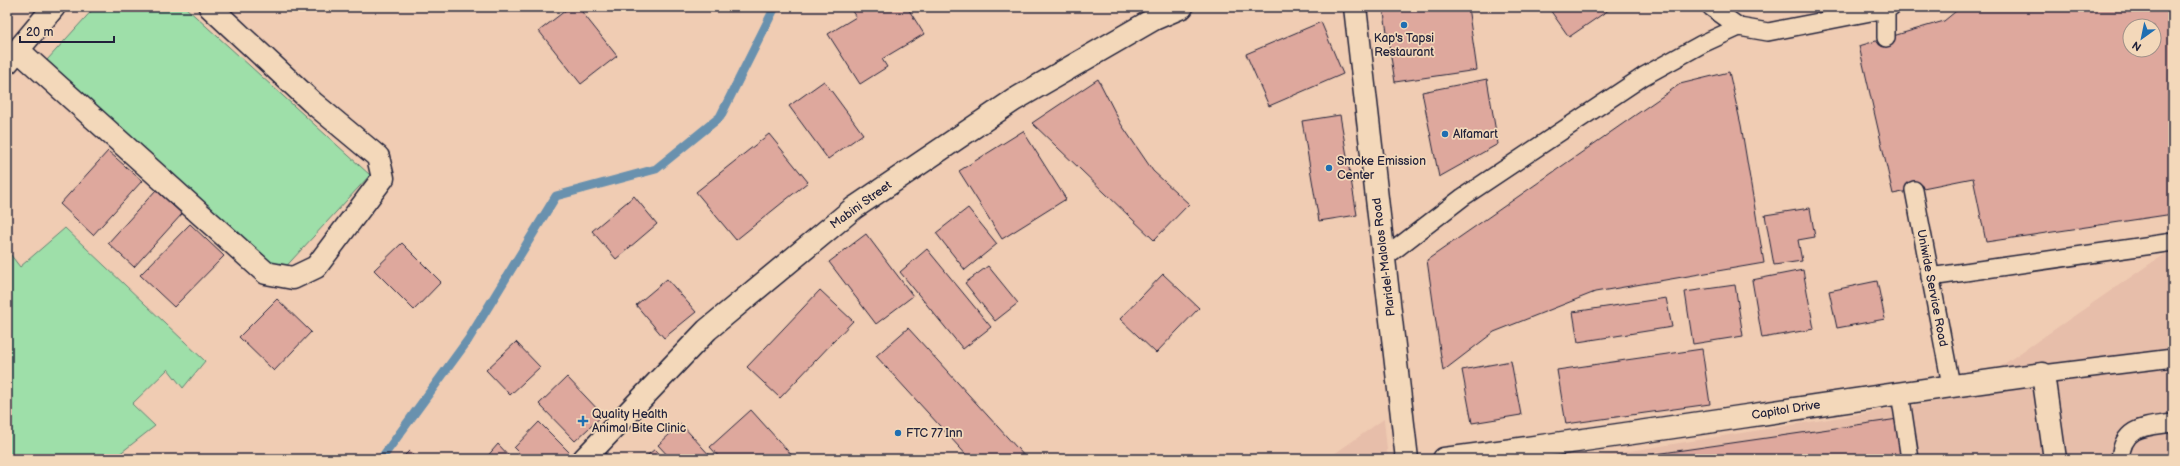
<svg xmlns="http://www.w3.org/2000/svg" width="2180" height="466" font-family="'Balsamiq Sans',sans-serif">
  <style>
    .built { fill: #e7beaa }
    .green { fill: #9edfa9; stroke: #608072 }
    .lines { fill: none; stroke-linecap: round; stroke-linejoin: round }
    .stream { stroke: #6991ae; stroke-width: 9 }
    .building { fill: #dea89d; stroke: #22223b; fill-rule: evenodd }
    .lane-casing { stroke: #22223b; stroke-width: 20 }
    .street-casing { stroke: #22223b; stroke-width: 25 }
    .secondary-casing { stroke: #22223b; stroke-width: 25 }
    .lane { stroke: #f3d8ba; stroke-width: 17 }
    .street { stroke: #f3d8ba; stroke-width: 22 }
    .secondary { stroke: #f3d8ba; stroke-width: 22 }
    .poi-dot { fill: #1f6fb2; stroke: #f3d8ba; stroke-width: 1.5 }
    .labels { text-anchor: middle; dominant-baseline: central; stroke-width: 3.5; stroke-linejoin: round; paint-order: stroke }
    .poi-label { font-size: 12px; fill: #22223b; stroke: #f3d8ba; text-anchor: start }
    .street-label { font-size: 12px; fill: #22223b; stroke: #f3d8ba }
  </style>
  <rect width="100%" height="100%" fill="#f0ccb3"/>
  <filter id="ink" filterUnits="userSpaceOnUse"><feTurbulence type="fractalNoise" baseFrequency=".025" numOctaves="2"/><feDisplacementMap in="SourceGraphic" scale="8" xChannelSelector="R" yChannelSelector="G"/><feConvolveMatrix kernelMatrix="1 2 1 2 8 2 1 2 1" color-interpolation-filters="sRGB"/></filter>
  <g filter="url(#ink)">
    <g class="built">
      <polygon points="2173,248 2173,459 1580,459 1953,399"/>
      <polygon points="1384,419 1388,459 1327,459"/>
    </g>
    <g class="green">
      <polygon points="95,7 185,7 370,175 280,273 47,60"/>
      <polygon points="65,228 205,361 183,388 168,369 132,404 155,426 113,459 7,459 7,340 10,336 7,332 7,250 20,267"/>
    </g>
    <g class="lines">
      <polyline class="stream" points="381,459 468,340 556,196 656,169 720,117 775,7"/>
    </g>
    <g class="building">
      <polygon points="570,7 578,7 617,56 581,84 539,31"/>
      <polygon points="849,7 907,7 924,34 882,59 887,67 860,84 828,34 856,17"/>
      <polygon points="1383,7 1468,7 1477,70 1395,82"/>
      <polygon points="1548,7 1613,7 1569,37"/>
      <path d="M1961,7H2173V214L1986,242L1973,178L1893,194L1859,46L1944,21ZM2130,26H2154V50H2130Z"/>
      <polygon points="1321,22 1343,74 1269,106 1246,54"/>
      <polygon points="1729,72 1741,125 1764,263 1595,292 1494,332 1443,371 1427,260 1680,84"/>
      <polygon points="1098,79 1121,124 1153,171 1189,204 1154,240 1032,123"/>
      <polygon points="1487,79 1498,144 1439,177 1422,92"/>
      <polygon points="824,81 863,134 828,159 789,106"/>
      <polygon points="1340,115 1357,215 1319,221 1302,121"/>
      <polygon points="1023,131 1066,199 1002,239 959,171"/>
      <polygon points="769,134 808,182 736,240 696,192"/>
      <polygon points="108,151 142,181 93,235 60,204"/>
      <polygon points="156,190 182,214 134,267 108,243"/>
      <polygon points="634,196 657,224 616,259 592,231"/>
      <polygon points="968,208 997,244 965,270 936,233"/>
      <polygon points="1810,208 1815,237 1798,240 1802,261 1774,265 1765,215"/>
      <polygon points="190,224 224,256 174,307 140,275"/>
      <polygon points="866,234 913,296 876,324 829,262"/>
      <polygon points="402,243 441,282 414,310 374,270"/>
      <polygon points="927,249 991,327 963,349 900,272"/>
      <polygon points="988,266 1018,303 995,321 965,283"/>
      <polygon points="1803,270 1814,329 1762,338 1752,280"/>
      <polygon points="1163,274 1199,308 1156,353 1120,319"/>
      <polygon points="667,279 696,312 664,338 636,305"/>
      <polygon points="1877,281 1885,319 1837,328 1829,291"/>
      <polygon points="1735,285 1743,336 1693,344 1685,292"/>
      <polygon points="820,290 853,321 780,398 747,367"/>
      <polygon points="1666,298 1672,327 1578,342 1573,312"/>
      <polygon points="277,299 311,332 274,371 239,337"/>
      <polygon points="908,328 1027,459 970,459 876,356"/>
      <polygon points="516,342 540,367 510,395 486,370"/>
      <polygon points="1702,349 1710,404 1566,424 1557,370"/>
      <polygon points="1511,361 1521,415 1472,423 1462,370"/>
      <polygon points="567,377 603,415 575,441 539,404"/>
      <polygon points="751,410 795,459 721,459 710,447"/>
      <polygon points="1898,419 1904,459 1635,459 1635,457"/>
      <polygon points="539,422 571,454 567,459 525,459 514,448"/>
      <polygon points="681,424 713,459 671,459 658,445"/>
      <polygon points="498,444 512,459 485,459"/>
      <polygon points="655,449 664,459 643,459"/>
      <polygon points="409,451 418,459 401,459"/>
    </g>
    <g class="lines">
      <defs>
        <g id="lane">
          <polyline points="1711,7 1739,27 1768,32 1886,9"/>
          <polyline points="1886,38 1886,9 1891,7"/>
          <polyline points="1914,190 1951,385"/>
          <polyline points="1384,258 1463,197 1644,76 1702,44 1739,27"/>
          <polyline points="1930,277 2173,242"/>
          <polyline points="2043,374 2173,358"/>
          <polyline points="1900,393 1910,459"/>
          <path d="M2120,459C2123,425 2146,427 2173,423"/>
        </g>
        <g id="street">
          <polyline points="18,50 266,273 293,278 316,267 383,178 378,157 312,102 210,7"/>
          <polyline points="7,63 54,7"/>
        </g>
        <g id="secondary">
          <polyline points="1355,7 1407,459"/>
          <polyline points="584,459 707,330 854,208 1014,100 1154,19 1182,7"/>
          <path d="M1444,459C1644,434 1843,399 2043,374L2055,459"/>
        </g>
      </defs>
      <use href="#lane" class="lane-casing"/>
      <use href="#street" class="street-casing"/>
      <use href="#secondary" class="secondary-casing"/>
      <use href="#lane" class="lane"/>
      <use href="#street" class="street"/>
      <use href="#secondary" class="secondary"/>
    </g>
  </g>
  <g class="poi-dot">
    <circle cx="1404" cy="25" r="4"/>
    <circle cx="1445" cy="134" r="4"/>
    <circle cx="1329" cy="168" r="4"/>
    <path d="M581 415h4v4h4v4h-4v4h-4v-4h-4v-4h4z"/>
    <circle cx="898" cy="433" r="4"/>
  </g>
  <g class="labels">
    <g class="poi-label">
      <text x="1404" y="38" text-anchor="middle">Kap's Tapsi<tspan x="1404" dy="14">Restaurant</tspan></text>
      <text x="1453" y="134">Alfamart</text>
      <text x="1337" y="161">Smoke Emission<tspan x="1337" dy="14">Center</tspan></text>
      <text x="592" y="414">Quality Health<tspan x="592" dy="14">Animal Bite Clinic</tspan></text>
      <text x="906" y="433">FTC 77 Inn</text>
    </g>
    <g class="street-label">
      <text transform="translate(861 205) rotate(-36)">Mabini Street</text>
      <text transform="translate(1384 257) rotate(-97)">Plaridel-Malolos Road</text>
      <text transform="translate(1932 288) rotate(79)">Uniwide Service Road</text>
      <text transform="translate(1786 410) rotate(-9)">Capitol Drive</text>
    </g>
  </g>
  <rect width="2180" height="466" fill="none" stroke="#f3d8ba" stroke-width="24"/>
  <rect x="12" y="12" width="2156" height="442" fill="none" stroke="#22223b" stroke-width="1.5" filter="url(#ink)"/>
  <g transform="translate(2142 38) rotate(213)"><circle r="19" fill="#f3d8ba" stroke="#9f8f87"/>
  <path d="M0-3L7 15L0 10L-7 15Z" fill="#1f6fb2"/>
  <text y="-6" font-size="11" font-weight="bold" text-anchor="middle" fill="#22223b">N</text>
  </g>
  <path d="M20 36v6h94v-6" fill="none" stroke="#22223b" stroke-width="2"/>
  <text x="26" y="36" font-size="12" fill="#22223b" stroke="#f3d8ba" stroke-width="3" paint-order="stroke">20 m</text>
</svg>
